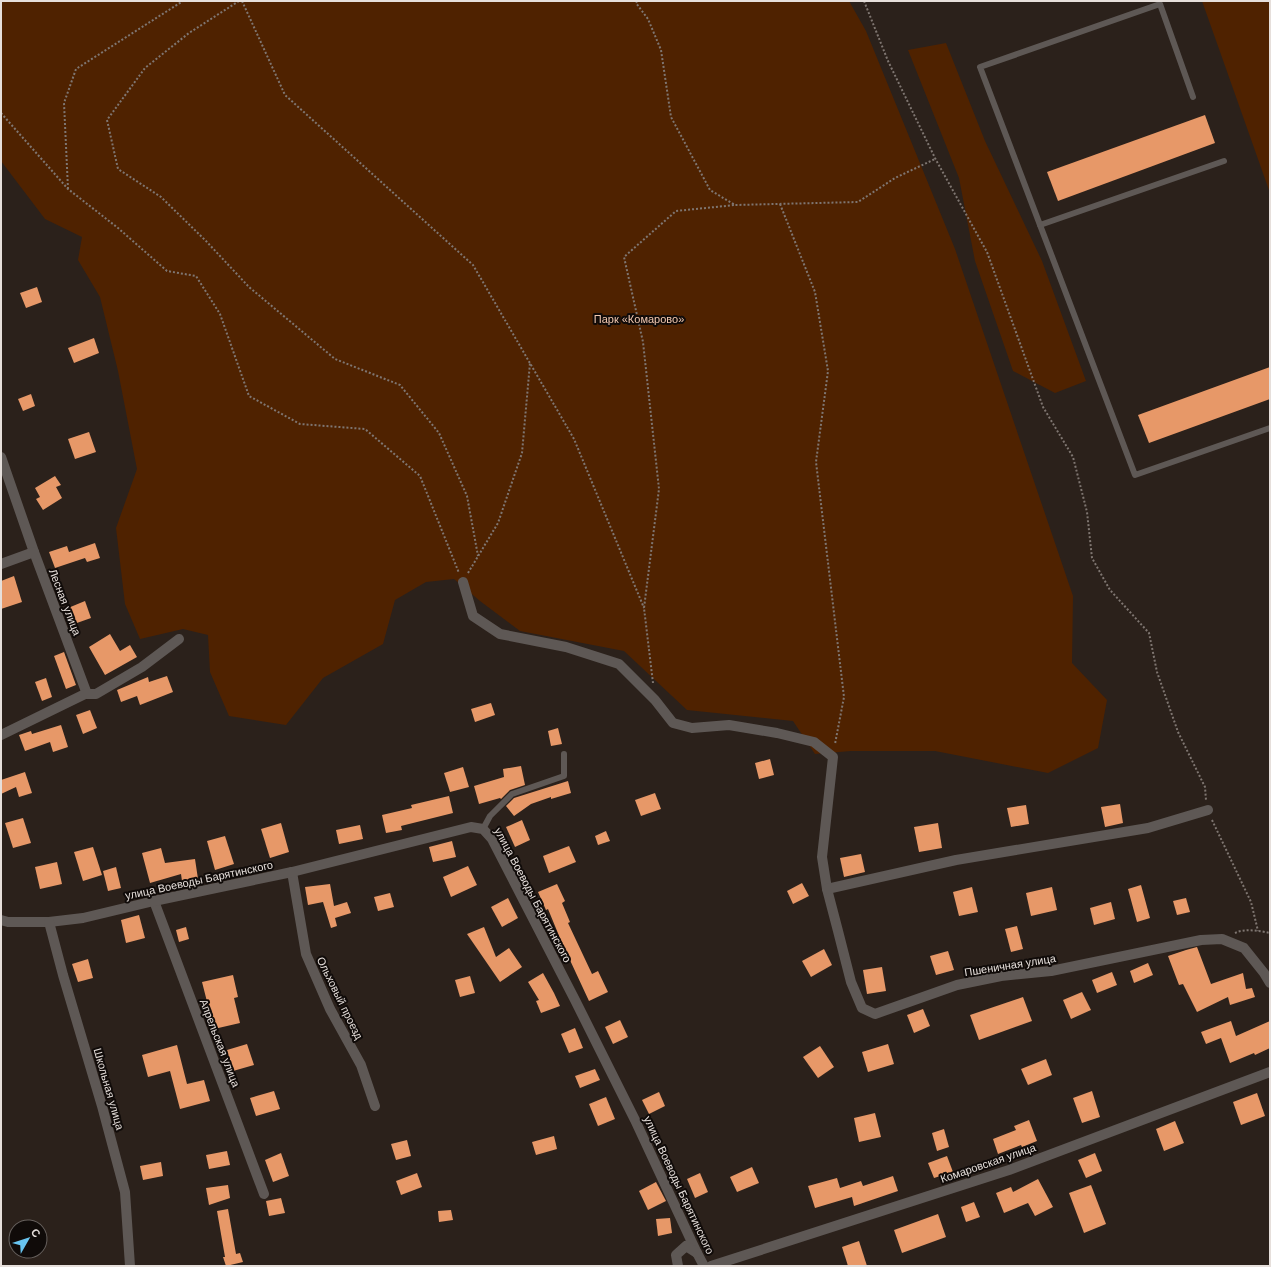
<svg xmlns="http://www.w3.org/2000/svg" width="1271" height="1267" font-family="Helvetica,sans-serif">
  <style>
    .green { fill: #4f2200 }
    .building { fill: #e79868 }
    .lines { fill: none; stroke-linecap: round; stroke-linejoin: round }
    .path { stroke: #7f7671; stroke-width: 2; stroke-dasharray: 2 2; stroke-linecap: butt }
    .lane { stroke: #5e5855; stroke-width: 6 }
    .street { stroke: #5e5855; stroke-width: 10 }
    .labels { text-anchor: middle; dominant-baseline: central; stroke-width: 4; stroke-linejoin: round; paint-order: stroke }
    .park-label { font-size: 11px; fill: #f2c8b0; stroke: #100b09 }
    .street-label { font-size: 11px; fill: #e6dfdb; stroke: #100b09 }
  </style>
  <rect width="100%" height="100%" fill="#2b211b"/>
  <g class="green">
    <polygon points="1,1 849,1 866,31 955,249 1073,596 1072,663 1107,700 1098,748 1048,773 935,751 851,751 815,754 793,721 687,710 624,651 520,631 480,601 454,579 426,582 395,600 383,644 323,678 286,725 229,716 210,672 208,635 183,629 140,639 125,604 116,528 137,469 118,371 100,297 78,260 82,237 45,219 1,161"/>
    <polygon points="1202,1 1270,1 1270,193 1264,176"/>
    <polygon points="946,43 985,141 1042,261 1086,381 1055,393 1013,371 975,261 959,178 908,50"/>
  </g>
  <g class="building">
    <polygon points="1205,115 1215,143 1058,201 1047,172"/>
    <polygon points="37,287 42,302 26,308 20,293"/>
    <polygon points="94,338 99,353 74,363 68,348"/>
    <polygon points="1270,367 1270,399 1149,443 1138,415"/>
    <polygon points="31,394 35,406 23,411 18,399"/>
    <polygon points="89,432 96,452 75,459 68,439"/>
    <polygon points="55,476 61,485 56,487 62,498 43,510 36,499 40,497 35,488"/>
    <polygon points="95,543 100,558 87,562 85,558 55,568 49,552 67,546 69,552"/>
    <polygon points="14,576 22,602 1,609 1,581"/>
    <polygon points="85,601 91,618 74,624 68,608"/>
    <polygon points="110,634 120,651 130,645 137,657 105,675 89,647"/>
    <polygon points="64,652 76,685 66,689 54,656"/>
    <polygon points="167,676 173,692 140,705 137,696 121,702 117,690 148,677 149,682"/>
    <polygon points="46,678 52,697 42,701 35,682"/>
    <polygon points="491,703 495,715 475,722 471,709"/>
    <polygon points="90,710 97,728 83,734 76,715"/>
    <polygon points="61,725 68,747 53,752 50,742 25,751 19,735 31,731 32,734"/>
    <polygon points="558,728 562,744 551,746 548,731"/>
    <polygon points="770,759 774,775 759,779 755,763"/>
    <polygon points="521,766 525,785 510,790 501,799 500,798 479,804 474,786 504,777 503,769"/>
    <polygon points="463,767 469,787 450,792 444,773"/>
    <polygon points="25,772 32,793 19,797 16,787 1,794 1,780"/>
    <polygon points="568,781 571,793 551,799 551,797 531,804 514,816 506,806 514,798"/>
    <polygon points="655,793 661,809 641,816 635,800"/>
    <polygon points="449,796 453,813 401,826 402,830 386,833 382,815 412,808 411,805"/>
    <polygon points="1120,804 1123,823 1105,827 1101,807"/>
    <polygon points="1026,805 1029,824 1011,827 1007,808"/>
    <polygon points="23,818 31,843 13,848 5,823"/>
    <polygon points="522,820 530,840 515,847 506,827"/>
    <polygon points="281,823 289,852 270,858 261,829"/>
    <polygon points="938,823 942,848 919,852 914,827"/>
    <polygon points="360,825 363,839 339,844 336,830"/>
    <polygon points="606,831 610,841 598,845 595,836"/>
    <polygon points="225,836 234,864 215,870 207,841"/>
    <polygon points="452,841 456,857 433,862 429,847"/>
    <polygon points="569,846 576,862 549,873 543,856"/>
    <polygon points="93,847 102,875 83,881 74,852"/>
    <polygon points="161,848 165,863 195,859 198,879 182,881 181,874 150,883 142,853"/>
    <polygon points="861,854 865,872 844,877 840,858"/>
    <polygon points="57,862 62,884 40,889 35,867"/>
    <polygon points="468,866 477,885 451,897 443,877"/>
    <polygon points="116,867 121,888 108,891 103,871"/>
    <polygon points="802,883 809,896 793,904 787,891"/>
    <polygon points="330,884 334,906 347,902 351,913 335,918 337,926 331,928 323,902 308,905 305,887"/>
    <polygon points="557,884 565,901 562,903 570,922 568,923 592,974 598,971 608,992 589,1001 562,943 548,909 546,910 538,892"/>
    <polygon points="1141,885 1150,918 1137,922 1128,889"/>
    <polygon points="972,887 978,912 959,916 953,892"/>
    <polygon points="1052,887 1057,910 1031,916 1026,893"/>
    <polygon points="390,893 394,907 378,911 374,897"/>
    <polygon points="508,898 518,918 502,927 491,907"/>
    <polygon points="1186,898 1190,912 1177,915 1173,901"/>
    <polygon points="1111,902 1115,919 1094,925 1090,908"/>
    <polygon points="139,915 145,938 126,943 121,920"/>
    <polygon points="1017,926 1023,949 1011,952 1005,929"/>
    <polygon points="186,927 189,939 179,942 176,930"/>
    <polygon points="484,927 496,957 509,948 522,967 500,982 467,934"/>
    <polygon points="1197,947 1211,984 1243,973 1246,989 1252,988 1255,997 1230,1005 1228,997 1197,1012 1183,984 1179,985 1168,956 1186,950"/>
    <polygon points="824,949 832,965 811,977 802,961"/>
    <polygon points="948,951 954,970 936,975 930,956"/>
    <polygon points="88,959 93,978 78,982 72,964"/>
    <polygon points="1148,963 1153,975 1134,983 1130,971"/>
    <polygon points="882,967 886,991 867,994 863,970"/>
    <polygon points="1112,972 1117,985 1097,993 1092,980"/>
    <polygon points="543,973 554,993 560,1006 541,1013 536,1001 539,1000 528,982"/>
    <polygon points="233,975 238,997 234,998 240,1023 214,1029 202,982"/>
    <polygon points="470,976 475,993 460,997 455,980"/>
    <polygon points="1082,992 1091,1010 1071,1019 1063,1000"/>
    <polygon points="1023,997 1032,1021 979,1040 970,1015"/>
    <polygon points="923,1009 930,1026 914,1033 907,1015"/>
    <polygon points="620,1020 628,1037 613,1044 605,1027"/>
    <polygon points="1231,1021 1236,1036 1270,1021 1270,1048 1255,1055 1254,1053 1230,1063 1221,1038 1206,1044 1201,1032"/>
    <polygon points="575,1028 583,1048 569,1053 561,1034"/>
    <polygon points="247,1044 254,1065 233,1071 227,1050"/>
    <polygon points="888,1044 894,1064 868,1072 862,1052"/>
    <polygon points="177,1045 187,1084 204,1080 210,1101 180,1109 170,1071 148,1077 142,1055"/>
    <polygon points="820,1046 834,1067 818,1078 803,1057"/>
    <polygon points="1046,1059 1052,1075 1028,1085 1021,1069"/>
    <polygon points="595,1069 600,1080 580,1088 575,1076"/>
    <polygon points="274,1091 280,1109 256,1116 250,1098"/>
    <polygon points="1092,1091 1100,1117 1082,1123 1073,1098"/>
    <polygon points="659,1092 665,1106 649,1114 642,1100"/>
    <polygon points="1257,1093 1265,1116 1241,1125 1233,1102"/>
    <polygon points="606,1097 615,1119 598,1126 589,1104"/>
    <polygon points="875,1113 881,1137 859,1142 854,1118"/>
    <polygon points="1029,1120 1037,1141 1022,1147 1021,1145 998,1154 993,1139 1016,1130 1014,1126"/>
    <polygon points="1175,1121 1184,1143 1164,1151 1156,1129"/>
    <polygon points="944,1129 949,1147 937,1151 932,1133"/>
    <polygon points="554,1136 557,1149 536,1155 532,1142"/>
    <polygon points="407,1140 411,1156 396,1160 391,1144"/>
    <polygon points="227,1151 230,1165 209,1169 206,1155"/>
    <polygon points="281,1153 289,1176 273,1182 265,1160"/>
    <polygon points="1095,1153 1102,1171 1086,1178 1078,1160"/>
    <polygon points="947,1156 953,1172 934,1178 928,1163"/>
    <polygon points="161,1162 163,1176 143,1180 140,1166"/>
    <polygon points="752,1167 759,1183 737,1192 730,1177"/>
    <polygon points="417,1173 422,1187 401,1195 396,1181"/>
    <polygon points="700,1173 708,1192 695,1198 687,1179"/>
    <polygon points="893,1176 898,1191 854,1206 852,1197 815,1208 808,1186 837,1178 840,1188 861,1181 863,1186"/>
    <polygon points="1038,1179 1053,1207 1035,1216 1028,1203 1004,1213 996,1193 1011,1187 1013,1192"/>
    <polygon points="656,1182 666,1201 648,1210 639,1191"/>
    <polygon points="228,1185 230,1198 209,1205 206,1188"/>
    <polygon points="1091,1185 1106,1224 1084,1233 1069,1193"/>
    <polygon points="281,1198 285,1213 269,1216 266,1201"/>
    <polygon points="974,1202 980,1217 966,1222 961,1207"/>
    <polygon points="228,1209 236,1254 240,1253 243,1262 226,1266 223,1257 225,1257 217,1211"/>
    <polygon points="451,1210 453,1220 439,1222 438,1211"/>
    <polygon points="938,1214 946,1237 902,1253 894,1230"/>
    <polygon points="670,1218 672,1233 658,1236 656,1219"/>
    <polygon points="859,1241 867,1266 848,1266 842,1247"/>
  </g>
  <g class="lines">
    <g class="path">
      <polyline points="239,1 189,33 145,68 107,120 118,169 161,197 206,241 249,287 335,359 400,385 439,433 467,496 478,556"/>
      <polyline points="242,1 285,95 473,265 574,439 644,608"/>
      <polyline points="637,1 636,3 648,19 661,50 671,117 710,190 735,205 858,202 895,178 935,159"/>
      <polyline points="864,1 888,61 935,158 987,252 1043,407 1073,457 1087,512 1092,558 1110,590 1149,633 1157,672 1178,732 1205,787 1206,800"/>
      <polyline points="1,113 68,189 118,228 167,271 196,276 220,314 249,396 300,424 365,429 420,476 459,573"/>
      <polyline points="68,189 64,103 76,69 183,1"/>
      <polyline points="780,204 815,292 828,371 816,462 844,697 835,744"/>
      <polyline points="468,573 498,523 522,453 530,363"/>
      <polyline points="653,683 644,608 659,489 643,342 624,257 676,211 735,205"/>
      <polyline points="1212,820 1251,902 1258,931"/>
      <path d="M1235,933C1245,928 1260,931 1270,933"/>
    </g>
    <g class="lane">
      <polyline points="1193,97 1160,4 980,67 1135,475 1270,428"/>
      <polyline points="1040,225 1224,161"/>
      <polyline points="483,829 490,816 512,794 564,776 564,754"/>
    </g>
    <g class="street">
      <polyline points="1,457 34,552"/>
      <polyline points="1,564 34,552 87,694"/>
      <polyline points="463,582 473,616 500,634 566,647 619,664 655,700 673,723 692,728 729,725 777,733 814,742 833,757 822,857 827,889 838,931 851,982 862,1008 875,1014 957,985 1001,976 1051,971 1201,940 1222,939 1244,948 1264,973 1270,983"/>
      <polyline points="1,735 85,694 96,694 142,667 179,639"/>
      <polyline points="292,872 306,954 330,1009 361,1065 375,1106"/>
      <polyline points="827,889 956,860 1148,828 1208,810"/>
      <polyline points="154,901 264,1194"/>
      <polyline points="1,920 8,922 49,922 83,918 154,901 292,872 471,827 483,829 492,839 575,1000 635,1120 696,1251 704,1266"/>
      <polyline points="49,922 63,975 102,1106 125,1192 130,1266"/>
      <polyline points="678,1266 676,1255 686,1246 697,1253"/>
      <polyline points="711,1266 1009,1170 1270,1072"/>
    </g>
  </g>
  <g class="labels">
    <g class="park-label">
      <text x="639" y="319">Парк «Комарово»</text>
    </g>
    <g class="street-label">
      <text transform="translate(65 602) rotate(69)">Лесная улица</text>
      <text transform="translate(199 880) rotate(-12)">улица Воеводы Барятинского</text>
      <text transform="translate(533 895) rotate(62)">улица Воеводы Барятинского</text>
      <text transform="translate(1010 965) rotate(-9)">Пшеничная улица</text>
      <text transform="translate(340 998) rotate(64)">Ольховый проезд</text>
      <text transform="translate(220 1043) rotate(69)">Апрельская улица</text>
      <text transform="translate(109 1089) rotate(74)">Школьная улица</text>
      <text transform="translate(988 1163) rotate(-19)">Комаровская улица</text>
      <text transform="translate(679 1185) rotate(65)">улица Воеводы Барятинского</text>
    </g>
  </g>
  <rect width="1271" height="1267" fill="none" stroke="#e6dfdb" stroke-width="4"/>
  <g transform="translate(28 1239) rotate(51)"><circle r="19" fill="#100b09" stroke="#66605d"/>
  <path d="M0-3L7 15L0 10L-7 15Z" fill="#68c4f0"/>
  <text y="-6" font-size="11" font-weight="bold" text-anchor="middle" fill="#e6dfdb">С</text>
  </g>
</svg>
